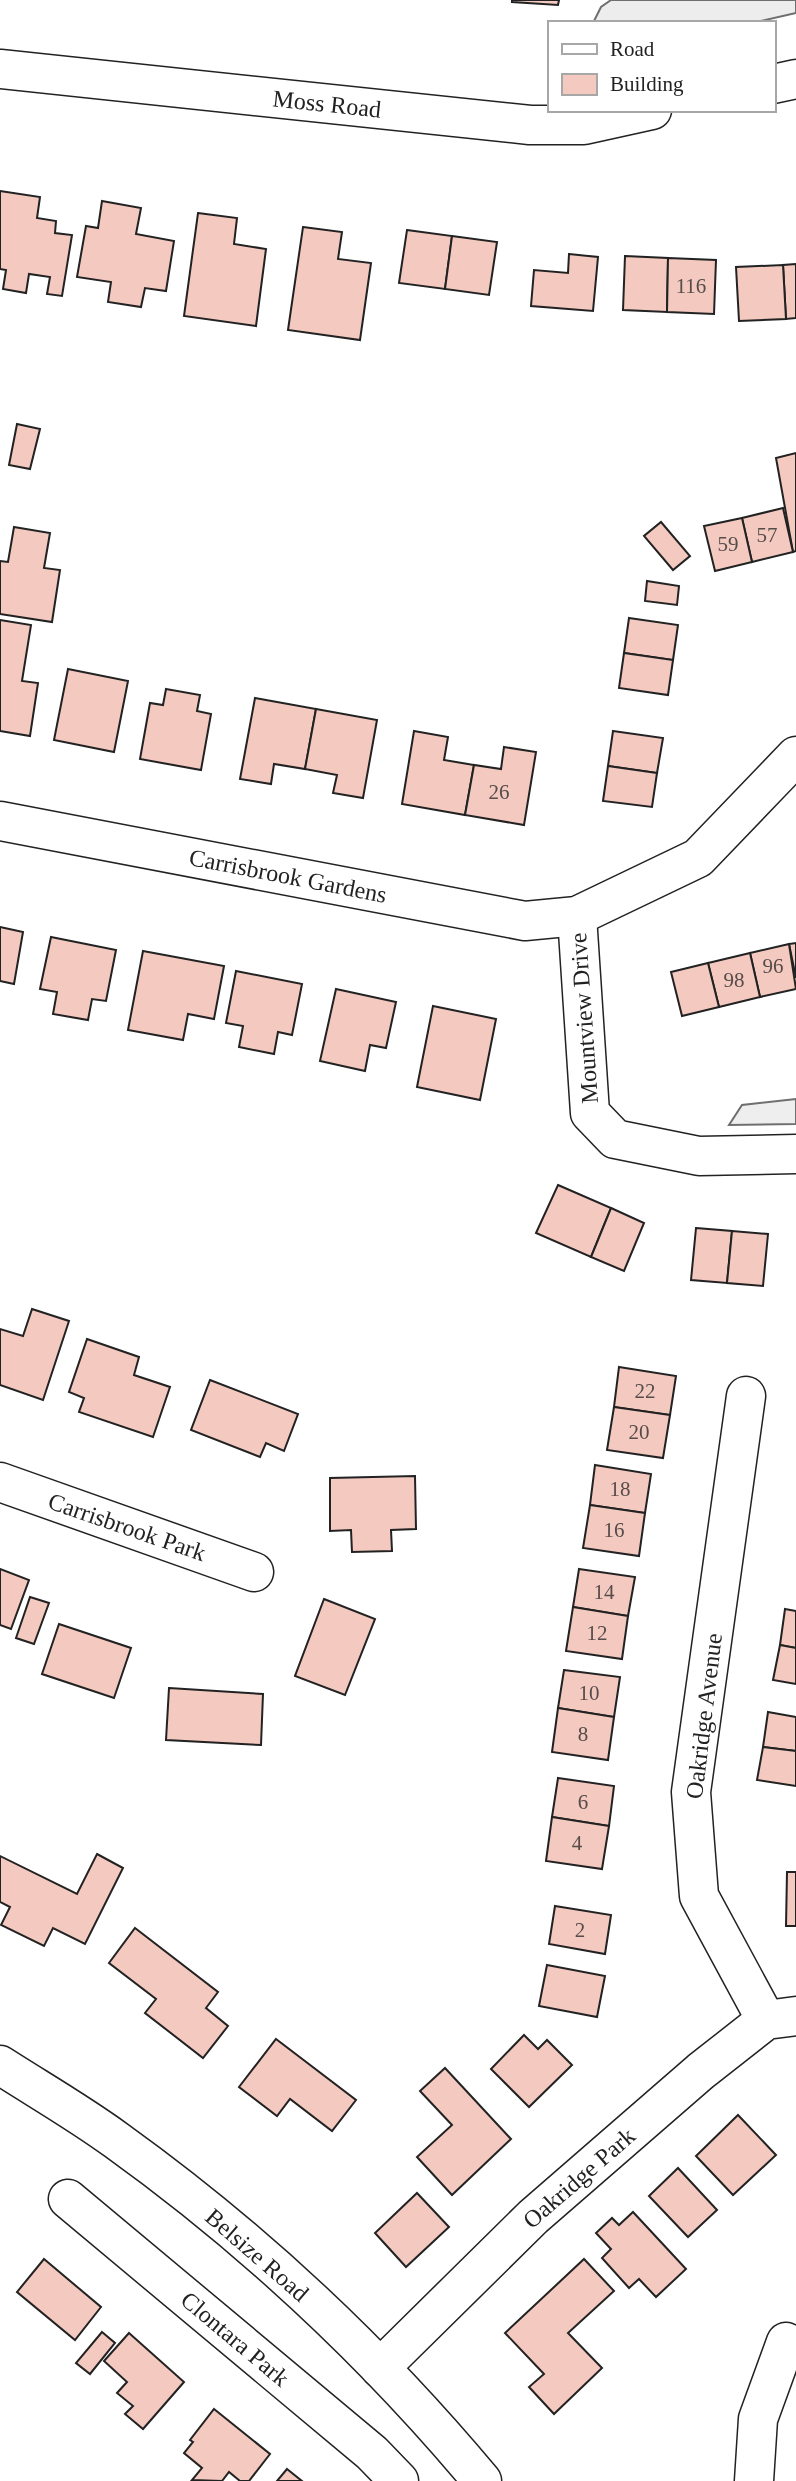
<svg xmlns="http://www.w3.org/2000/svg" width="796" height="2481" font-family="'Times New Roman',serif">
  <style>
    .green { fill: #eee; stroke: #6f6f6f; stroke-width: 2 }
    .parking { fill: #ededed; stroke: #6f6f6f; stroke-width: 2 }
    .building { fill: #f3c9c0; stroke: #222; stroke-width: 2 }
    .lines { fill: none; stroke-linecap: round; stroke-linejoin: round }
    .minor-casing { stroke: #222; stroke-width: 41 }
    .minor { stroke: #fff; stroke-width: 38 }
    .labels { text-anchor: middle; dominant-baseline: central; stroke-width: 5; stroke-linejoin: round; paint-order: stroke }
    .number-label { font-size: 21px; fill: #564c4a }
    .street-label { font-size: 24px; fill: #222; stroke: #fff }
  </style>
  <rect width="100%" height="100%" fill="#fff"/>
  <polygon class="green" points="796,1099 796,1124 729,1125 742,1105"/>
  <polygon class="parking" points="611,0 796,0 796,13 752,23 593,23 601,7"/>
  <g class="building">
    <polygon points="512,0 559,0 558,5 512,2"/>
    <polygon points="0,191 40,197 37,218 56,221 55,233 72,235 62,296 47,294 50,277 29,274 26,293 3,289 6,270 0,269"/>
    <polygon points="102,201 141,208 136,234 174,241 166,291 145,288 141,307 108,302 111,282 77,277 86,226 98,228"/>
    <polygon points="198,213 237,218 234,244 266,249 256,326 184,316"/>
    <polygon points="303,227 342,232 338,259 371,263 360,340 288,330"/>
    <polygon points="407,230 452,236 445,289 399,283"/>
    <polygon points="452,236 497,242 489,295 445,289"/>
    <polygon points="569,254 598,257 593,311 531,306 534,270 568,273"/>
    <polygon points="625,256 668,258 667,312 623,310"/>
    <polygon points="668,258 716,260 714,314 667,312"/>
    <polygon points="796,264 796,318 786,319 783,265"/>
    <polygon points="783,265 786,319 739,321 736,267"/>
    <polygon points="17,424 40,429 30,469 9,465"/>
    <polygon points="796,453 796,551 793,552 776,458"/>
    <polygon points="783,508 793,552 752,562 742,518"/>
    <polygon points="742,518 752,562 715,571 704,526"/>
    <polygon points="661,522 690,556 673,570 644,536"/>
    <polygon points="14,527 50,533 44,568 60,570 52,622 0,614 0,561 8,562"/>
    <polygon points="647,581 679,586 677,605 645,601"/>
    <polygon points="629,618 678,625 673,660 624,653"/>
    <polygon points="0,620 31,625 22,681 38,683 30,736 0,731"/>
    <polygon points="624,653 673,660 668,695 619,688"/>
    <polygon points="68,669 128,681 114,752 54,740"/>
    <polygon points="166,689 200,695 197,711 211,714 201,770 140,759 150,703 163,705"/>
    <polygon points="255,698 316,709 305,769 274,764 271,784 240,779"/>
    <polygon points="316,709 377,720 363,798 333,793 337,775 305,769"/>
    <polygon points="414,731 448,737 444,760 474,765 465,815 402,804"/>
    <polygon points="613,731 663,738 657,773 608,766"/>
    <polygon points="504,747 536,752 524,825 465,815 474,765 501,769"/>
    <polygon points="608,766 657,773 652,807 603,801"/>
    <polygon points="0,927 23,932 14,984 0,981"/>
    <polygon points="51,937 116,950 106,1001 92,999 88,1020 53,1014 57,992 40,989"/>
    <polygon points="796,943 796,978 789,944"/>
    <polygon points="789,944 796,989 760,997 750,953"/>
    <polygon points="143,951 224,966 214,1019 188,1014 183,1040 128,1030"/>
    <polygon points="750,953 760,997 719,1007 708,963"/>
    <polygon points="708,963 719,1007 682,1016 671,972"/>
    <polygon points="236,971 302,984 292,1035 278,1032 274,1054 239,1047 243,1026 226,1023"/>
    <polygon points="336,989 396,1002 386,1048 370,1045 365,1071 320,1061"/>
    <polygon points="433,1006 496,1019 480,1100 417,1087"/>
    <polygon points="558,1185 611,1208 591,1257 536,1233"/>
    <polygon points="611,1208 644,1223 624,1271 591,1257"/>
    <polygon points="696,1228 732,1231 727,1283 691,1280"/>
    <polygon points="732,1231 768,1234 763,1286 727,1283"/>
    <polygon points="32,1309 69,1321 43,1400 0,1385 0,1329 23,1336"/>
    <polygon points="87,1339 139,1357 134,1375 170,1387 153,1437 79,1412 84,1398 69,1392"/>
    <polygon points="619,1367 676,1376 670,1415 614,1407"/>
    <polygon points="210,1380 298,1414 284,1451 266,1443 260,1457 191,1430"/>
    <polygon points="614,1407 670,1415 663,1458 607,1450"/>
    <polygon points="595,1465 651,1474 645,1513 590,1505"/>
    <polygon points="415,1476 416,1529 391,1530 392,1551 352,1552 351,1530 330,1531 330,1478"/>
    <polygon points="590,1505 645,1513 639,1556 583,1548"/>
    <polygon points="0,1569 29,1580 11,1629 0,1625"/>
    <polygon points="579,1569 635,1577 628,1616 573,1607"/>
    <polygon points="30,1597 49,1603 34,1644 16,1638"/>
    <polygon points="324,1599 375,1619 345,1695 295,1676"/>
    <polygon points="573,1607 628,1616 622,1659 566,1651"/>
    <polygon points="785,1609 796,1611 796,1648 780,1645"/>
    <polygon points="59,1624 131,1648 114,1698 42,1674"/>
    <polygon points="780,1645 796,1648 796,1684 773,1680"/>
    <polygon points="564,1670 620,1677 614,1717 558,1708"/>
    <polygon points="169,1688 263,1694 261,1745 166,1740"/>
    <polygon points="558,1708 614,1717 608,1760 552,1752"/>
    <polygon points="768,1712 796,1717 796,1751 763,1747"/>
    <polygon points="763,1747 796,1751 796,1786 757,1780"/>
    <polygon points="558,1778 614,1786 609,1826 552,1817"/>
    <polygon points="552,1817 609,1826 602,1869 546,1861"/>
    <polygon points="97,1854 123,1868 85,1944 53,1928 44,1946 1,1925 10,1907 0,1902 0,1856 77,1894"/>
    <polygon points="787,1872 796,1872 796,1926 786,1926"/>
    <polygon points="555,1906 611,1915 605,1954 549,1944"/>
    <polygon points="135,1928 218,1992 206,2008 228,2026 203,2058 145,2013 156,1999 109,1963"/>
    <polygon points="547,1965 605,1976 597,2017 539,2006"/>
    <polygon points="524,2035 538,2049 547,2040 572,2065 529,2107 491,2069"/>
    <polygon points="276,2039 356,2100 332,2131 290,2099 277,2116 239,2087"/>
    <polygon points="445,2068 511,2139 452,2195 417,2157 452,2125 420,2091"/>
    <polygon points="738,2115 776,2155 733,2195 696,2156"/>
    <polygon points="678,2168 717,2210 688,2237 649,2196"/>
    <polygon points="417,2193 449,2227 406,2267 375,2233"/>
    <polygon points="633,2212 686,2269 656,2297 639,2279 629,2288 602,2258 611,2249 596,2233 612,2218 619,2225"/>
    <polygon points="44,2259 101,2307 75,2340 17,2292"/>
    <polygon points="584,2259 614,2291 568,2333 602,2368 554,2414 529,2387 544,2374 505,2333"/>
    <polygon points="102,2332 115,2343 90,2374 76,2363"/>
    <polygon points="129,2333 184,2382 143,2429 125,2414 133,2406 117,2393 127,2382 104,2361"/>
    <polygon points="214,2409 270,2454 249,2481 240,2481 229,2472 222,2481 192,2480 202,2468 184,2453 193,2442 190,2440"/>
    <polygon points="287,2469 302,2481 277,2481"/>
  </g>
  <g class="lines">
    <defs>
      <g id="minor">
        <polyline points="0,69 530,125 584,125 652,110"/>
        <polyline points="773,84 796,79"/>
        <polyline points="0,821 525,921 577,916 698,858 796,756"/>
        <polyline points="577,916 590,1113 615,1139 699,1156 796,1154"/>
        <polyline points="746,1396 691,1792 699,1896 766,2020"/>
        <polyline points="0,1482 254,1572"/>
        <path d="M0,2065C39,2090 79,2113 116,2140C251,2237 376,2354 482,2481"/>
        <polyline points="68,2199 372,2453 399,2481"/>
        <polyline points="380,2368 533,2217 701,2071 766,2020 796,2016"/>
        <polyline points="754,2481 758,2419 786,2342"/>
      </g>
    </defs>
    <use href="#minor" class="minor-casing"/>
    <use href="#minor" class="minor"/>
  </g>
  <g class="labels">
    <g class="number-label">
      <text x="691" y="286">116</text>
      <text x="767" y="535">57</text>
      <text x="728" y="544">59</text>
      <text x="499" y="792">26</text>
      <text x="773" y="966">96</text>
      <text x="734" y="980">98</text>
      <text x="645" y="1391">22</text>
      <text x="639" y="1432">20</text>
      <text x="620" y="1489">18</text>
      <text x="614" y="1530">16</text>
      <text x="604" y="1592">14</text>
      <text x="597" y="1633">12</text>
      <text x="589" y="1693">10</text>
      <text x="583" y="1734">8</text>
      <text x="583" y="1802">6</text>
      <text x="577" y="1843">4</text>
      <text x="580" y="1930">2</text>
    </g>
    <g class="street-label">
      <text transform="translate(327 104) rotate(6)">Moss Road</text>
      <text transform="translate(288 876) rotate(11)">Carrisbrook Gardens</text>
      <text transform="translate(584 1018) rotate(-94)">Mountview Drive</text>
      <text transform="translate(127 1527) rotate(19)">Carrisbrook Park</text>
      <text transform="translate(704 1716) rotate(-83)">Oakridge Avenue</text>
      <text transform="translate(579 2178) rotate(-41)">Oakridge Park</text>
      <text transform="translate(257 2255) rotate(41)">Belsize Road</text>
      <text transform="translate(235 2339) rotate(40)">Clontara Park</text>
    </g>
  </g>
  <rect x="548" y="21" width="228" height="91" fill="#ffffff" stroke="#a7a7a7" stroke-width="2"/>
  <rect x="562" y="44" width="35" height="10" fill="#ffffff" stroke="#a7a7a7" stroke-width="2"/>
  <text x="610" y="56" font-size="21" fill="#222222">Road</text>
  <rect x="562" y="74" width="35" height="21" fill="#f3c9c0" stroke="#a7a7a7" stroke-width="2"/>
  <text x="610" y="91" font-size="21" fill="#222222">Building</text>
</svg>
